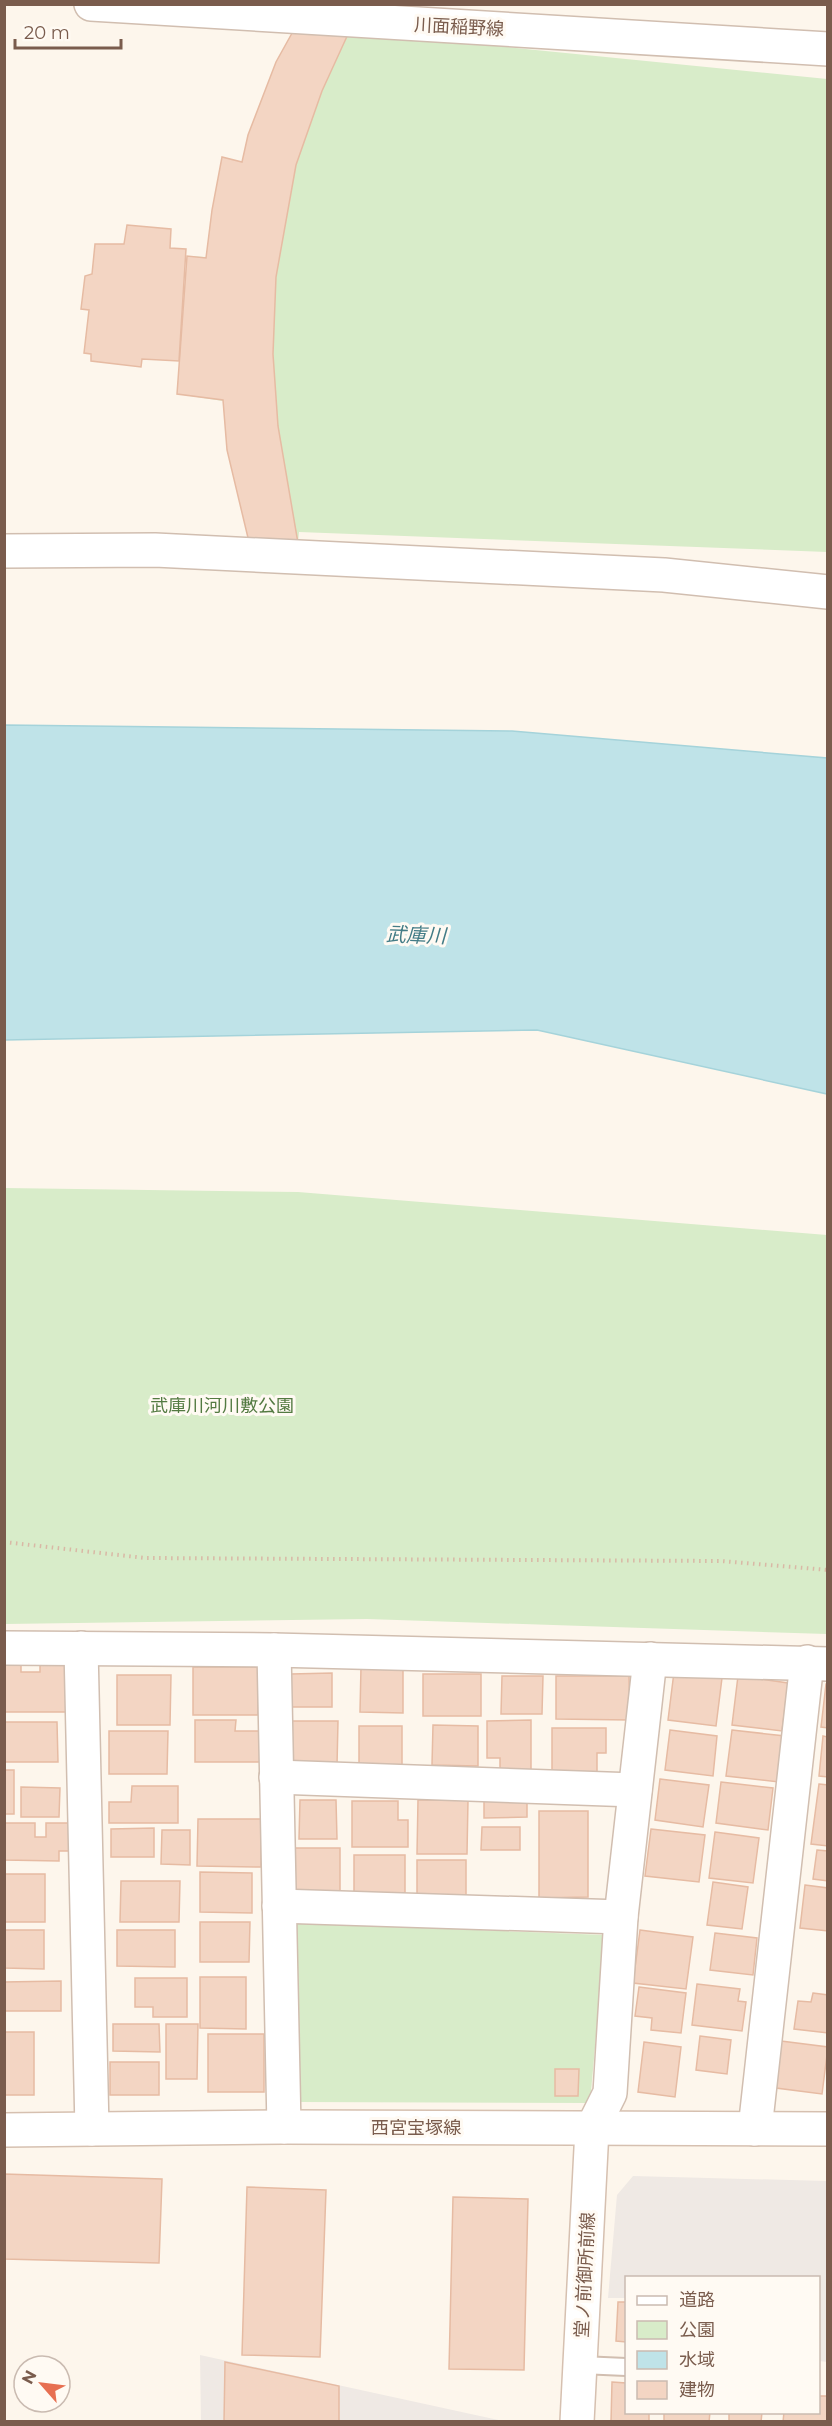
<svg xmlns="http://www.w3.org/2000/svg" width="832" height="2426" font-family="Montserrat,'Noto Sans JP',sans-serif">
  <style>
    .industrial { fill: #efe9e4 }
    .green { fill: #d8ecc9 }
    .water { fill: #bfe3e8; stroke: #a5d3da; stroke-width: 1.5 }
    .building { fill: #f3d5c3; stroke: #e6bba3; stroke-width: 1.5 }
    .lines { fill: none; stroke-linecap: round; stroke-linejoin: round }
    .lane-casing { stroke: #d1beb0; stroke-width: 20 }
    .street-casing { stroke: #d1beb0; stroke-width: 36 }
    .secondary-casing { stroke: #d6c0b0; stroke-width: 36 }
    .path { stroke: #d9b8a5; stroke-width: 4; stroke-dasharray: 1.5 4.5; stroke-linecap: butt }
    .lane { stroke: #fff; stroke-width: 16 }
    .street { stroke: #fff; stroke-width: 33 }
    .secondary { stroke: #fff; stroke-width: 33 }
    .labels { text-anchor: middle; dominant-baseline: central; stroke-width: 6; stroke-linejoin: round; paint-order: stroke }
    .street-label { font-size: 18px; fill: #7a5c4d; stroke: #fffaf3 }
    .park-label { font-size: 18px; fill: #537a41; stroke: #fffaf3 }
    .water-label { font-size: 20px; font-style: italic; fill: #437c86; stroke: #fffaf3 }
  </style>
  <rect width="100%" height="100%" fill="#fdf6ec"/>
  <g class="industrial">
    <polygon points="633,2176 827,2181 827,2362 819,2361 818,2278 626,2278 626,2298 608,2298 617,2195"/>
    <polygon points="200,2355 503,2421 201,2421"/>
  </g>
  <g class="green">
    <polygon points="296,26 827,79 827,552 299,532 298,543 223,401 177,394 187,256 206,257 242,162 248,135 276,62"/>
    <polygon points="5,1188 298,1192 827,1235 827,1634 367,1619 5,1624"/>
    <polygon points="295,1923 605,1935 590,2103 298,2102"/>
  </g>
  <polygon class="water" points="5,725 512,731 827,758 827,1094 537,1030 5,1040"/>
  <g class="building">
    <polygon points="296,26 349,32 322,91 296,165 276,277 273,354 278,426 298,543 249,542 227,450 223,400 177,394 187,256 206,258 212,210 222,157 242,162 248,135 276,62"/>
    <polygon points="127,225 171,229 170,248 186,249 179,361 142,359 141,367 91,361 91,354 84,353 89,310 81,309 85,276 92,274 95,244 124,244"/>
    <polygon points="4,1663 21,1663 21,1672 40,1672 40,1663 67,1663 67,1712 4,1712"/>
    <polygon points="193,1667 259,1667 258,1715 193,1715"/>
    <polygon points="361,1667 403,1667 403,1713 360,1712"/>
    <polygon points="674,1672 722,1678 716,1726 668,1720"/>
    <polygon points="332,1673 332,1707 291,1707 291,1674"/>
    <rect x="423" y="1674" width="58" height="42"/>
    <polygon points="117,1675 171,1675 170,1725 117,1725"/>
    <polygon points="502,1676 543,1676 542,1714 501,1714"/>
    <polygon points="556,1676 629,1676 630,1720 556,1719"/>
    <polygon points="738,1676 788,1683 782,1731 732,1725"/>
    <polygon points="826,1684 828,1684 828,1728 821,1727"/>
    <polygon points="195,1720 236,1720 235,1731 261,1731 261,1762 195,1762"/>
    <polygon points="531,1720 531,1770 500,1770 500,1758 487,1758 487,1721"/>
    <polygon points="290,1721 338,1721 337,1766 290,1765"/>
    <polygon points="4,1722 57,1722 58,1762 4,1762"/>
    <polygon points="433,1725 478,1726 478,1766 432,1765"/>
    <rect x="359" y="1726" width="43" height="40"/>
    <polygon points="552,1728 606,1728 606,1753 597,1753 597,1772 552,1772"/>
    <polygon points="670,1730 717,1736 713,1776 665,1770"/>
    <polygon points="732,1730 785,1736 779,1782 726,1776"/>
    <polygon points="109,1731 168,1731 167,1774 109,1774"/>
    <polygon points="823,1736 828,1737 828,1777 819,1776"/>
    <rect x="4" y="1770" width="10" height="44"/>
    <polygon points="660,1779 709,1785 703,1827 655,1820"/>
    <polygon points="721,1782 773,1788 768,1830 716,1823"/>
    <polygon points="819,1784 828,1785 828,1846 811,1844"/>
    <polygon points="132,1786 178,1786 178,1823 109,1823 109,1802 131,1802"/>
    <polygon points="21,1787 60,1788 59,1817 21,1817"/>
    <polygon points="484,1799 527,1799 527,1817 484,1818"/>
    <polygon points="300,1800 336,1800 337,1839 299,1839"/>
    <polygon points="418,1800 468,1800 467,1854 417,1854"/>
    <polygon points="352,1801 398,1801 398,1820 408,1820 408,1847 352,1847"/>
    <polygon points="539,1811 588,1811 588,1897 539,1898"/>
    <polygon points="198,1819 261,1819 261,1867 197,1866"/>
    <polygon points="4,1823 35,1823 35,1837 46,1837 46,1823 73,1823 72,1851 59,1851 59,1861 4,1860"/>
    <polygon points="482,1827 520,1827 520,1850 481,1850"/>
    <polygon points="154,1828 154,1857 111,1857 111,1829"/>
    <polygon points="651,1829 705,1835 699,1882 645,1876"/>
    <polygon points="162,1830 190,1830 190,1865 161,1864"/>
    <polygon points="715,1832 759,1838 753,1883 709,1878"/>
    <rect x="291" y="1848" width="49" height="44"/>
    <polygon points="817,1850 828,1851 828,1881 813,1879"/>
    <polygon points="354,1855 405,1855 405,1898 354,1899"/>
    <rect x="417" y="1860" width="49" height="35"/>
    <polygon points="200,1872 252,1873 252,1913 200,1912"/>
    <rect x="4" y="1874" width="41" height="48"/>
    <polygon points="121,1881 180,1881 179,1922 120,1922"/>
    <polygon points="713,1882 748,1887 742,1929 707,1925"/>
    <polygon points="805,1885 828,1888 828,1931 800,1928"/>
    <polygon points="200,1922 250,1922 249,1962 200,1962"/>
    <polygon points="4,1930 44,1930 44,1969 4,1968"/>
    <polygon points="117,1930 175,1930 175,1967 117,1966"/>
    <polygon points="640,1930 693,1937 686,1989 633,1983"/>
    <polygon points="715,1933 757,1938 753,1975 710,1970"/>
    <polygon points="200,1977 246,1977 246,2029 200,2028"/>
    <polygon points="135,1978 187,1978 187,2017 153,2017 153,2007 135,2007"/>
    <polygon points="61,1981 61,2011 4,2011 4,1982"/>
    <polygon points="697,1984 740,1989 738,2001 746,2002 742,2031 692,2025"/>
    <polygon points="639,1987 686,1993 681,2033 651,2030 652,2018 635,2016"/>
    <polygon points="813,1993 828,1995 828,2033 794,2029 798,2001 811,2002"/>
    <polygon points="113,2024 159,2024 160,2052 113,2051"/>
    <polygon points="166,2024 198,2024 197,2079 166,2079"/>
    <rect x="4" y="2032" width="30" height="63"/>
    <rect x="208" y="2034" width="56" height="58"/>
    <polygon points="700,2036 731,2040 727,2074 696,2070"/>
    <polygon points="781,2041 828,2047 822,2094 776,2088"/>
    <polygon points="644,2042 681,2047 675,2097 638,2092"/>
    <rect x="110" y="2062" width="49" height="33"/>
    <polygon points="555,2069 579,2069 578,2096 555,2096"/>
    <polygon points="4,2174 162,2179 159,2263 4,2259"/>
    <polygon points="247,2187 326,2190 320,2357 242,2355"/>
    <polygon points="453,2197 528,2199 524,2370 449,2369"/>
    <polygon points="618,2302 626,2302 626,2342 616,2341"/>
    <polygon points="225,2362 339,2386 339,2422 224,2422"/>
    <polygon points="612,2382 626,2383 626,2412 649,2412 649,2422 611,2422"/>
    <polygon points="818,2396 828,2396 828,2422 783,2422 784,2412 818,2412"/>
    <polygon points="664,2412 710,2412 709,2422 664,2422"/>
    <polygon points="729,2412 762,2412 761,2422 729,2422"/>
  </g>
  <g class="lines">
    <defs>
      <polyline id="lane" points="581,2365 626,2367"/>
      <g id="street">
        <polyline points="91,4 828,49"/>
        <polyline points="4,551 155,550 664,575 828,592"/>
        <polyline points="4,1648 274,1650 828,1664"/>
        <polyline points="81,1648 92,2129"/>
        <polyline points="274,1650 284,2127"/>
        <polyline points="276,1777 635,1790"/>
        <polyline points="279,1906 621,1917"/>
        <polyline points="592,2129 610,2093 621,1917 650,1659"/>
        <polyline points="755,2129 807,1662"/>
      </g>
      <g id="secondary">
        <polyline points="4,2130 284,2127 828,2129"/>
        <polyline points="577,2422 592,2129"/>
      </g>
    </defs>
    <use href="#lane" class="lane-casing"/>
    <use href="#street" class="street-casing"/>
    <use href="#secondary" class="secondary-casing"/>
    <polyline class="path" points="4,1542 145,1558 721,1561 828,1570"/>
    <use href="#lane" class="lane"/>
    <use href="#street" class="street"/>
    <use href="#secondary" class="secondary"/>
  </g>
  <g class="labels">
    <g class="street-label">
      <text transform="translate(459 27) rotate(3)">川面稲野線</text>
      <text x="416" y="2128">西宮宝塚線</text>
      <text transform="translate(585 2275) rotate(-87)">堂ノ前御所前線</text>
    </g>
    <g class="park-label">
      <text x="222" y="1406">武庫川河川敷公園</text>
    </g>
    <g class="water-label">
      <text transform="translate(416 935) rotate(2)">武庫川</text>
    </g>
  </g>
  <rect width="832" height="2426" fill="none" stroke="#7a5c4d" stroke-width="12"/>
  <rect x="625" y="2276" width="195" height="138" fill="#fffaf3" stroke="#cabbb1" stroke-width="1.5"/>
  <rect x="637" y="2296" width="30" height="9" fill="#ffffff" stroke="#cabbb1" stroke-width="1.5"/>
  <text x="679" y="2306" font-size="18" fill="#7a5c4d">道路</text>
  <rect x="637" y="2321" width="30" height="18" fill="#d8ecc9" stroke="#cabbb1" stroke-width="1.5"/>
  <text x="679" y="2336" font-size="18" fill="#7a5c4d">公園</text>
  <rect x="637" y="2351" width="30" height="18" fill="#bfe3e8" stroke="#cabbb1" stroke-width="1.5"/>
  <text x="679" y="2366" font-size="18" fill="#7a5c4d">水域</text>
  <rect x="637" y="2381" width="30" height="18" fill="#f3d5c3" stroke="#cabbb1" stroke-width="1.5"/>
  <text x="679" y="2396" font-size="18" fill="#7a5c4d">建物</text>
  <g transform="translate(42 2384) rotate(298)"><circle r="28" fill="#fffaf3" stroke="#cabbb1" stroke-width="1.5"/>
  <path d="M0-4.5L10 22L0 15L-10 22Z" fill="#e76f51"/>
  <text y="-9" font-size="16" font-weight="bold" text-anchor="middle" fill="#7a5c4d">N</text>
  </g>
  <path d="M15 39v9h106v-9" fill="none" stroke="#7a5c4d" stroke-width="3"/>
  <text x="24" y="39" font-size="18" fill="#7a5c4d" stroke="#fffaf3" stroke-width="4.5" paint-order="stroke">20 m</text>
</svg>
